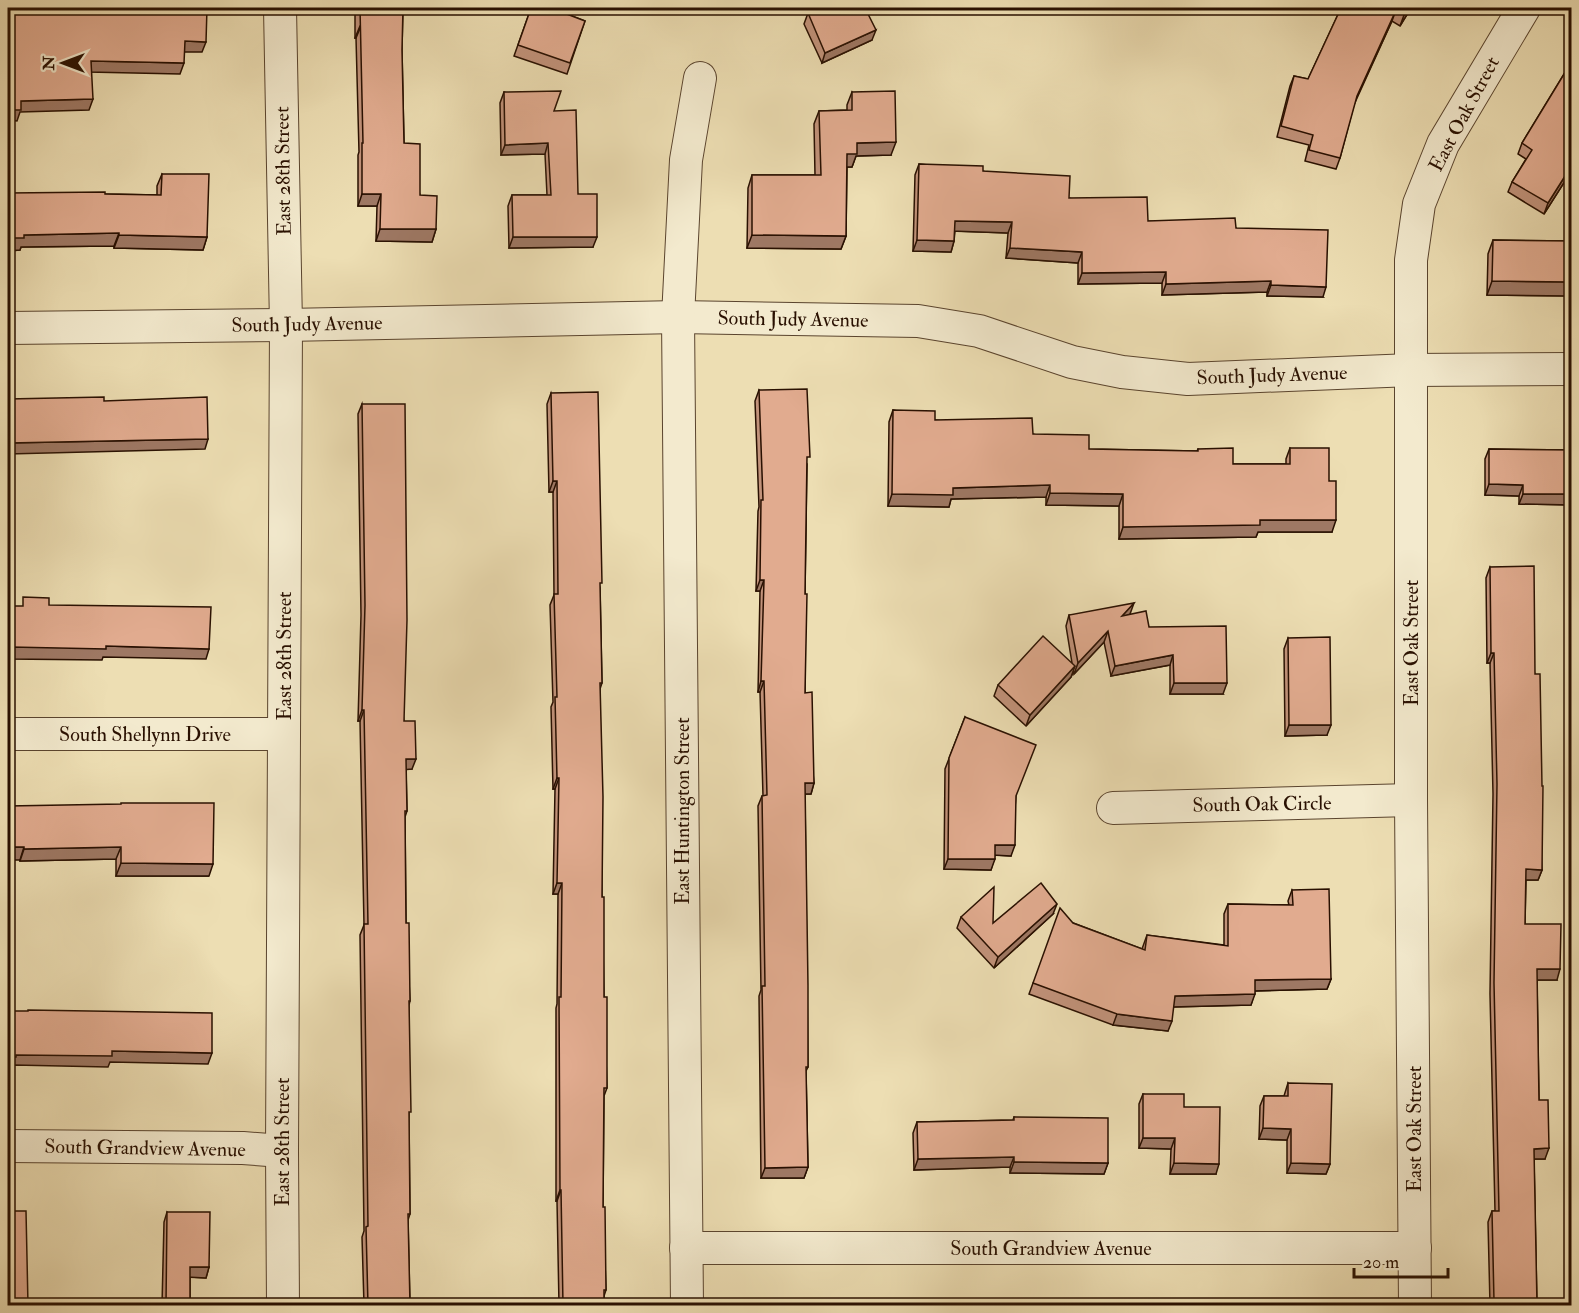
<svg xmlns="http://www.w3.org/2000/svg" width="1579" height="1313" font-family="'IM FELL Double Pica',serif">
  <style>
    .lines { fill: none; stroke-linecap: round; stroke-linejoin: round }
    .minor-casing { stroke: #5a442e; stroke-width: 34 }
    .minor { stroke: #f3eace; stroke-width: 32 }
    .wall { fill: #c2937b; stroke: #291001; stroke-width: 1.5 }
    .shaded-wall { fill: #9e7864; stroke: #291001; stroke-width: 1.5 }
    .building { fill: #e1ab8f; stroke: #291001; stroke-width: 1.5 }
    .labels { text-anchor: middle; dominant-baseline: central; stroke-width: 4.5; stroke-linejoin: round; paint-order: stroke }
    .street-label { font-size: 20px; fill: #291001; stroke: #f3eace }
  </style>
  <rect width="100%" height="100%" fill="#eddeb3"/>
  <filter id="stains"><feTurbulence type="fractalNoise" baseFrequency=".00333" numOctaves="4"/><feColorMatrix values="0 0 0 0 .2 0 0 0 0 .09 0 0 0 0 .02 0 0 0 .5 -.17"/></filter>
  <radialGradient id="worn" r=".72"><stop offset=".6" stop-color="#630" stop-opacity="0"/><stop offset="1" stop-color="#630" stop-opacity=".3"/></radialGradient>
  <g class="lines">
    <defs>
      <g id="minor">
        <polyline points="280,8 286,325 282,1151 283,1306"/>
        <polyline points="8,328 286,325 678,317 918,321 979,331 1072,362 1122,372 1188,379 1411,370 1572,369"/>
        <polyline points="8,734 283,734"/>
        <polyline points="1113,808 1411,800"/>
        <polyline points="8,1146 243,1148 282,1151"/>
        <polyline points="686,1248 1415,1248"/>
        <polyline points="687,1306 678,317 686,160 700,78"/>
        <polyline points="1415,1306 1411,800 1411,260 1419,204 1443,144 1524,8"/>
      </g>
    </defs>
    <use href="#minor" class="minor-casing"/>
    <use href="#minor" class="minor"/>
  </g>
  <g class="wall">
    <polygon points="355,8 403,8 402,50 404,143 420,195 436,229 432,242 376,241 377,206 358,206 358,155 359,152 356,38 355,38"/>
    <polygon points="531,8 564,13 585,21 567,74 514,56"/>
    <polygon points="813,8 865,8 872,40 822,63 804,24 808,13 814,10"/>
    <polygon points="1341,8 1411,8 1400,26 1392,21 1355,101 1340,158 1336,169 1305,161 1309,145 1277,137 1290,86 1294,76 1308,79"/>
    <polygon points="1572,61 1572,170 1544,214 1508,192 1512,182 1526,159 1518,154 1522,143"/>
    <polygon points="504,92 554,111 593,247 509,248 508,206 512,195 547,195 545,154 501,155 500,103"/>
    <polygon points="852,92 891,155 856,156 852,167 847,167 846,236 841,249 747,248 748,188 752,175 815,175 814,124 819,111 847,110 847,105"/>
    <polygon points="919,164 983,171 1069,198 1148,221 1236,228 1323,297 1267,296 1267,292 1162,295 1162,283 1078,284 1078,263 1006,258 1008,233 955,231 954,241 951,252 913,251 915,175"/>
    <polygon points="162,174 207,237 203,250 114,248 114,246 21,247 20,250 8,251 105,194 157,195 157,186"/>
    <polygon points="1493,240 1572,241 1572,296 1487,295 1488,254"/>
    <polygon points="759,390 807,464 805,594 805,693 814,783 811,794 805,794 808,1067 806,1071 808,1167 804,1178 761,1178 759,996 761,990 758,806 762,796 763,796 760,692 758,692 760,591 756,591 758,511 759,507 755,401"/>
    <polygon points="551,393 600,588 602,683 600,689 602,897 604,997 607,1088 604,1096 603,1207 606,1290 604,1296 604,1305 559,1305 557,1201 556,1201 556,1008 557,1004 558,894 553,894 555,789 553,789 551,707 553,702 550,605 554,595 553,492 549,492 547,404"/>
    <polygon points="362,404 404,721 412,769 406,769 407,811 405,817 406,923 410,1001 409,1005 409,1118 410,1214 408,1220 410,1305 364,1305 362,1237 364,1231 360,935 364,925 360,721 358,721 361,615 358,414"/>
    <polygon points="893,410 935,420 1033,434 1089,449 1197,451 1198,449 1233,464 1286,464 1286,459 1290,448 1329,481 1332,532 1258,532 1256,537 1119,539 1119,506 1046,505 1046,497 951,499 949,507 888,506 889,422"/>
    <polygon points="1489,449 1572,450 1572,505 1519,504 1519,496 1485,495 1485,459"/>
    <polygon points="1490,567 1535,674 1542,870 1538,880 1526,880 1525,924 1557,980 1537,980 1539,1100 1545,1159 1534,1159 1537,1305 1490,1305 1488,1222 1492,1211 1495,1211 1490,994 1493,794 1490,663 1487,663 1486,578"/>
    <polygon points="1130,614 1149,627 1223,694 1170,694 1170,665 1111,676 1104,642 1074,674 1074,671 1071,677 1026,726 994,696 998,685 1072,663 1066,626 1069,615"/>
    <polygon points="1288,638 1327,735 1285,736 1284,649"/>
    <polygon points="965,717 1016,796 1011,856 995,855 991,870 944,869 945,769"/>
    <polygon points="8,806 209,876 116,876 116,859 20,861"/>
    <polygon points="1292,890 1331,979 1327,989 1255,991 1251,1005 1173,1007 1168,1031 1113,1025 1029,994 1033,983 1073,923 1142,949 1147,935 1224,945 1224,914 1228,904 1289,905 1288,901"/>
    <polygon points="1053,914 994,968 957,928 961,917 993,923"/>
    <polygon points="1288,1083 1330,1164 1326,1174 1287,1173 1287,1140 1259,1139 1260,1106 1264,1096 1284,1096"/>
    <polygon points="1143,1094 1184,1107 1216,1174 1170,1174 1171,1149 1139,1148 1139,1104"/>
    <polygon points="1014,1117 1108,1163 1104,1174 1010,1173 1010,1167 914,1170 913,1133 917,1122 1013,1120"/>
    <polygon points="167,1212 209,1267 206,1278 190,1277 190,1305 162,1305 164,1222"/>
  </g>
  <g class="shaded-wall">
    <polygon points="1408,8 1411,8 1400,26 1404,15"/>
    <polygon points="1396,10 1392,21 1353,107 1357,96"/>
    <polygon points="360,26 361,26 356,38 355,38"/>
    <polygon points="876,30 872,40 822,63 825,53"/>
    <polygon points="185,41 206,42 202,52 181,52"/>
    <polygon points="91,61 184,63 180,74 88,72"/>
    <polygon points="93,99 89,110 20,112 17,121 8,120 8,110 21,101"/>
    <polygon points="896,142 891,155 856,156 852,167 842,167 847,154 857,143"/>
    <polygon points="548,143 545,154 501,155 505,145"/>
    <polygon points="1572,165 1572,170 1544,214 1548,203"/>
    <polygon points="362,194 381,194 377,206 358,206"/>
    <polygon points="955,221 1012,222 1008,233 951,231"/>
    <polygon points="380,229 436,229 432,242 376,241"/>
    <polygon points="119,233 114,246 21,247 20,250 8,251 8,238 24,235"/>
    <polygon points="119,235 207,237 203,250 114,248"/>
    <polygon points="752,235 846,236 841,249 747,248"/>
    <polygon points="513,237 597,237 593,247 509,248"/>
    <polygon points="917,240 954,241 951,252 913,251"/>
    <polygon points="1010,248 1082,252 1078,263 1006,258"/>
    <polygon points="1166,272 1162,283 1078,284 1082,273"/>
    <polygon points="1271,281 1267,292 1162,295 1166,284"/>
    <polygon points="1492,281 1572,282 1572,296 1487,295"/>
    <polygon points="1271,285 1326,287 1323,297 1267,296"/>
    <polygon points="208,439 205,449 8,454 8,443"/>
    <polygon points="553,481 557,481 553,492 549,492"/>
    <polygon points="1489,484 1523,485 1519,496 1485,495"/>
    <polygon points="1050,485 1046,497 951,499 949,507 888,506 892,494 953,488"/>
    <polygon points="1050,493 1123,494 1119,506 1046,505"/>
    <polygon points="1523,494 1572,494 1572,505 1519,504"/>
    <polygon points="1260,520 1336,520 1332,532 1258,532 1256,537 1119,539 1123,527"/>
    <polygon points="760,580 764,580 760,591 756,591"/>
    <polygon points="1134,603 1130,614 1119,626 1122,616"/>
    <polygon points="1108,631 1104,642 1074,674 1078,663"/>
    <polygon points="106,646 209,649 206,659 103,657 102,660 8,659 8,649 11,647"/>
    <polygon points="1491,653 1494,653 1490,663 1487,663"/>
    <polygon points="1173,655 1170,665 1111,676 1115,666"/>
    <polygon points="1075,666 1071,677 1026,726 1030,715"/>
    <polygon points="761,681 764,681 760,692 758,692"/>
    <polygon points="1174,683 1227,683 1223,694 1170,694"/>
    <polygon points="362,710 364,710 360,721 358,721"/>
    <polygon points="1289,725 1331,725 1327,735 1285,736"/>
    <polygon points="406,759 416,759 412,769 402,770"/>
    <polygon points="557,778 559,778 555,789 553,789"/>
    <polygon points="805,783 814,783 811,794 801,794"/>
    <polygon points="995,845 1015,845 1011,856 992,855"/>
    <polygon points="8,847 24,847 20,860 8,860"/>
    <polygon points="121,847 116,859 20,861 24,849"/>
    <polygon points="948,859 995,859 991,870 944,869"/>
    <polygon points="121,863 213,864 209,876 116,876"/>
    <polygon points="1526,869 1542,870 1538,880 1522,880"/>
    <polygon points="557,883 562,883 558,894 553,894"/>
    <polygon points="1057,904 1053,914 994,968 998,957"/>
    <polygon points="1537,969 1560,969 1557,980 1533,980"/>
    <polygon points="1331,979 1327,989 1251,991 1255,980"/>
    <polygon points="1255,994 1251,1005 1171,1007 1175,996"/>
    <polygon points="1117,1014 1172,1021 1168,1031 1113,1025"/>
    <polygon points="112,1051 212,1053 208,1064 110,1062 108,1067 14,1065 12,1068 8,1068 8,1057 16,1055"/>
    <polygon points="1263,1128 1291,1129 1287,1140 1259,1139"/>
    <polygon points="1143,1138 1175,1138 1171,1149 1139,1148"/>
    <polygon points="1549,1148 1545,1159 1530,1159 1534,1149"/>
    <polygon points="1014,1157 1010,1167 914,1170 918,1159"/>
    <polygon points="1014,1162 1108,1163 1104,1174 1010,1173"/>
    <polygon points="1174,1163 1219,1164 1216,1174 1170,1174"/>
    <polygon points="1291,1163 1330,1164 1326,1174 1287,1173"/>
    <polygon points="808,1167 804,1178 761,1178 765,1168"/>
    <polygon points="560,1190 561,1190 557,1201 556,1201"/>
    <polygon points="190,1267 209,1267 206,1278 186,1277"/>
  </g>
  <g class="building">
    <polygon points="8,8 207,8 206,42 185,41 184,63 91,61 93,99 21,101 21,110 8,110"/>
    <polygon points="360,8 403,8 402,50 404,143 420,144 420,195 437,196 436,229 380,229 381,194 362,194 362,143 363,143"/>
    <polygon points="531,8 565,8 564,13 585,21 570,63 518,45"/>
    <polygon points="821,8 865,8 876,30 825,53 808,13"/>
    <polygon points="1341,8 1408,8 1404,15 1396,10 1357,96 1340,158 1309,150 1313,135 1281,126 1294,76 1308,79"/>
    <polygon points="1572,61 1572,165 1548,203 1512,182 1532,150 1522,143"/>
    <polygon points="561,91 554,111 576,110 578,194 597,194 597,237 513,237 512,195 551,195 548,143 505,145 504,92"/>
    <polygon points="895,91 896,142 857,143 857,154 847,154 846,236 752,235 752,175 821,175 819,111 852,110 852,92"/>
    <polygon points="919,164 983,166 983,171 1070,176 1069,198 1147,197 1148,221 1235,218 1236,228 1328,230 1326,287 1271,285 1271,281 1166,284 1166,272 1082,273 1082,252 1010,248 1012,222 955,221 954,241 917,240"/>
    <polygon points="162,174 209,174 207,237 119,235 119,233 24,235 24,238 8,238 8,193 105,192 105,194 161,195"/>
    <polygon points="1493,240 1572,241 1572,282 1492,281"/>
    <polygon points="807,389 810,457 807,457 805,594 807,594 805,693 812,692 814,783 805,783 808,985 808,1067 806,1067 808,1167 765,1168 762,986 765,986 762,796 767,795 764,681 761,681 764,580 760,580 761,500 763,500 759,390"/>
    <polygon points="598,392 602,583 600,583 602,683 600,683 603,797 602,897 604,897 604,997 607,997 607,1088 604,1088 603,1207 605,1207 606,1290 604,1290 604,1305 559,1305 563,1305 561,1190 560,1190 559,997 561,997 562,883 557,883 559,778 557,778 555,697 557,697 554,594 558,594 557,481 553,481 551,393"/>
    <polygon points="104,397 104,401 207,397 208,439 8,443 8,399"/>
    <polygon points="362,404 405,404 407,620 404,721 415,721 416,759 406,759 407,811 405,811 406,923 409,923 410,1001 409,1001 411,1112 409,1112 410,1214 408,1214 410,1305 368,1305 366,1227 368,1226 364,924 368,924 364,710 362,710 365,605"/>
    <polygon points="893,410 935,411 935,420 1032,418 1033,434 1089,435 1089,449 1198,451 1198,449 1233,448 1233,464 1290,464 1290,448 1329,448 1329,481 1336,481 1336,520 1260,520 1260,525 1123,527 1123,494 1050,493 1050,485 953,488 953,495 892,494"/>
    <polygon points="1489,449 1572,450 1572,494 1523,494 1523,485 1489,484"/>
    <polygon points="1534,566 1535,674 1540,674 1542,786 1543,786 1542,870 1526,869 1525,924 1561,924 1560,969 1537,969 1539,1100 1548,1100 1549,1148 1534,1149 1537,1305 1496,1305 1496,1301 1494,1301 1492,1211 1499,1211 1494,983 1497,784 1494,653 1491,653 1490,567"/>
    <polygon points="23,597 49,598 49,605 211,607 209,649 106,646 106,649 11,647 11,649 8,649 8,606 23,606"/>
    <polygon points="1134,603 1122,616 1146,611 1149,627 1226,626 1227,683 1174,683 1173,655 1115,666 1108,631 1078,663 1069,615"/>
    <polygon points="1043,636 1075,666 1030,715 998,685"/>
    <polygon points="1330,637 1331,725 1289,725 1288,638"/>
    <polygon points="965,717 1036,745 1016,796 1015,845 995,845 995,859 948,859 949,758"/>
    <polygon points="121,803 214,803 213,864 121,863 121,847 24,849 24,847 8,847 8,806 121,804"/>
    <polygon points="1041,883 1057,904 998,957 961,917 994,887 993,923"/>
    <polygon points="1329,889 1331,979 1255,980 1255,994 1175,996 1172,1021 1117,1014 1033,983 1060,908 1073,923 1145,950 1147,935 1228,946 1228,904 1293,905 1292,890"/>
    <polygon points="28,1010 212,1013 212,1053 112,1051 112,1056 16,1055 16,1057 8,1057 8,1011 28,1011"/>
    <polygon points="1288,1083 1332,1084 1330,1164 1291,1163 1291,1129 1263,1128 1264,1096 1288,1096"/>
    <polygon points="1143,1094 1184,1094 1184,1107 1220,1107 1219,1164 1174,1163 1175,1138 1143,1138"/>
    <polygon points="1014,1117 1108,1118 1108,1163 1014,1162 1014,1157 918,1159 917,1122 1014,1120"/>
    <polygon points="8,1211 26,1211 28,1305 8,1305"/>
    <polygon points="167,1212 210,1212 209,1267 190,1267 190,1305 166,1305"/>
  </g>
  <g class="labels">
    <g class="street-label">
      <text transform="translate(1464 114) rotate(-62)">East Oak Street</text>
      <text transform="translate(283 171) rotate(-91)">East 28th Street</text>
      <text transform="translate(793 319) rotate(1)">South Judy Avenue</text>
      <text transform="translate(307 324) rotate(-1)">South Judy Avenue</text>
      <text transform="translate(1272 375) rotate(-2)">South Judy Avenue</text>
      <text transform="translate(1411 643) rotate(-90)">East Oak Street</text>
      <text transform="translate(284 656) rotate(-90)">East 28th Street</text>
      <text x="145" y="734">South Shellynn Drive</text>
      <text transform="translate(1262 804) rotate(-1)">South Oak Circle</text>
      <text transform="translate(682 811) rotate(-90)">East Huntington Street</text>
      <text transform="translate(1414 1129) rotate(-90)">East Oak Street</text>
      <text transform="translate(282 1142) rotate(-90)">East 28th Street</text>
      <text transform="translate(145 1148) rotate(1)">South Grandview Avenue</text>
      <text x="1051" y="1248">South Grandview Avenue</text>
    </g>
  </g>
  <rect width="1579" height="1313" fill="none" stroke="#eddeb3" stroke-width="30"/>
  <rect x="9" y="9" width="1561" height="1295" fill="none" stroke="#291001" stroke-width="3"/>
  <rect x="15" y="15" width="1549" height="1283" fill="none" stroke="#291001" stroke-width="1.5"/>
  <g transform="translate(63 63) rotate(270)" stroke="#f3eace" stroke-width="4.5" paint-order="stroke">
  <path d="M0-4.5L10 22L0 15L-10 22Z" fill="#291001"/>
  <text y="-9" font-size="16" font-weight="bold" text-anchor="middle" fill="#291001">N</text>
  </g>
  <path d="M1354 1268v9h94v-9" fill="none" stroke="#291001" stroke-width="3"/>
  <text x="1363" y="1268" font-size="18" fill="#291001" stroke="#f3eace" stroke-width="4.5" paint-order="stroke">20 m</text>
  <rect width="100%" height="100%" filter="url(#stains)"/>
  <rect width="100%" height="100%" fill="url(#worn)"/>
</svg>
